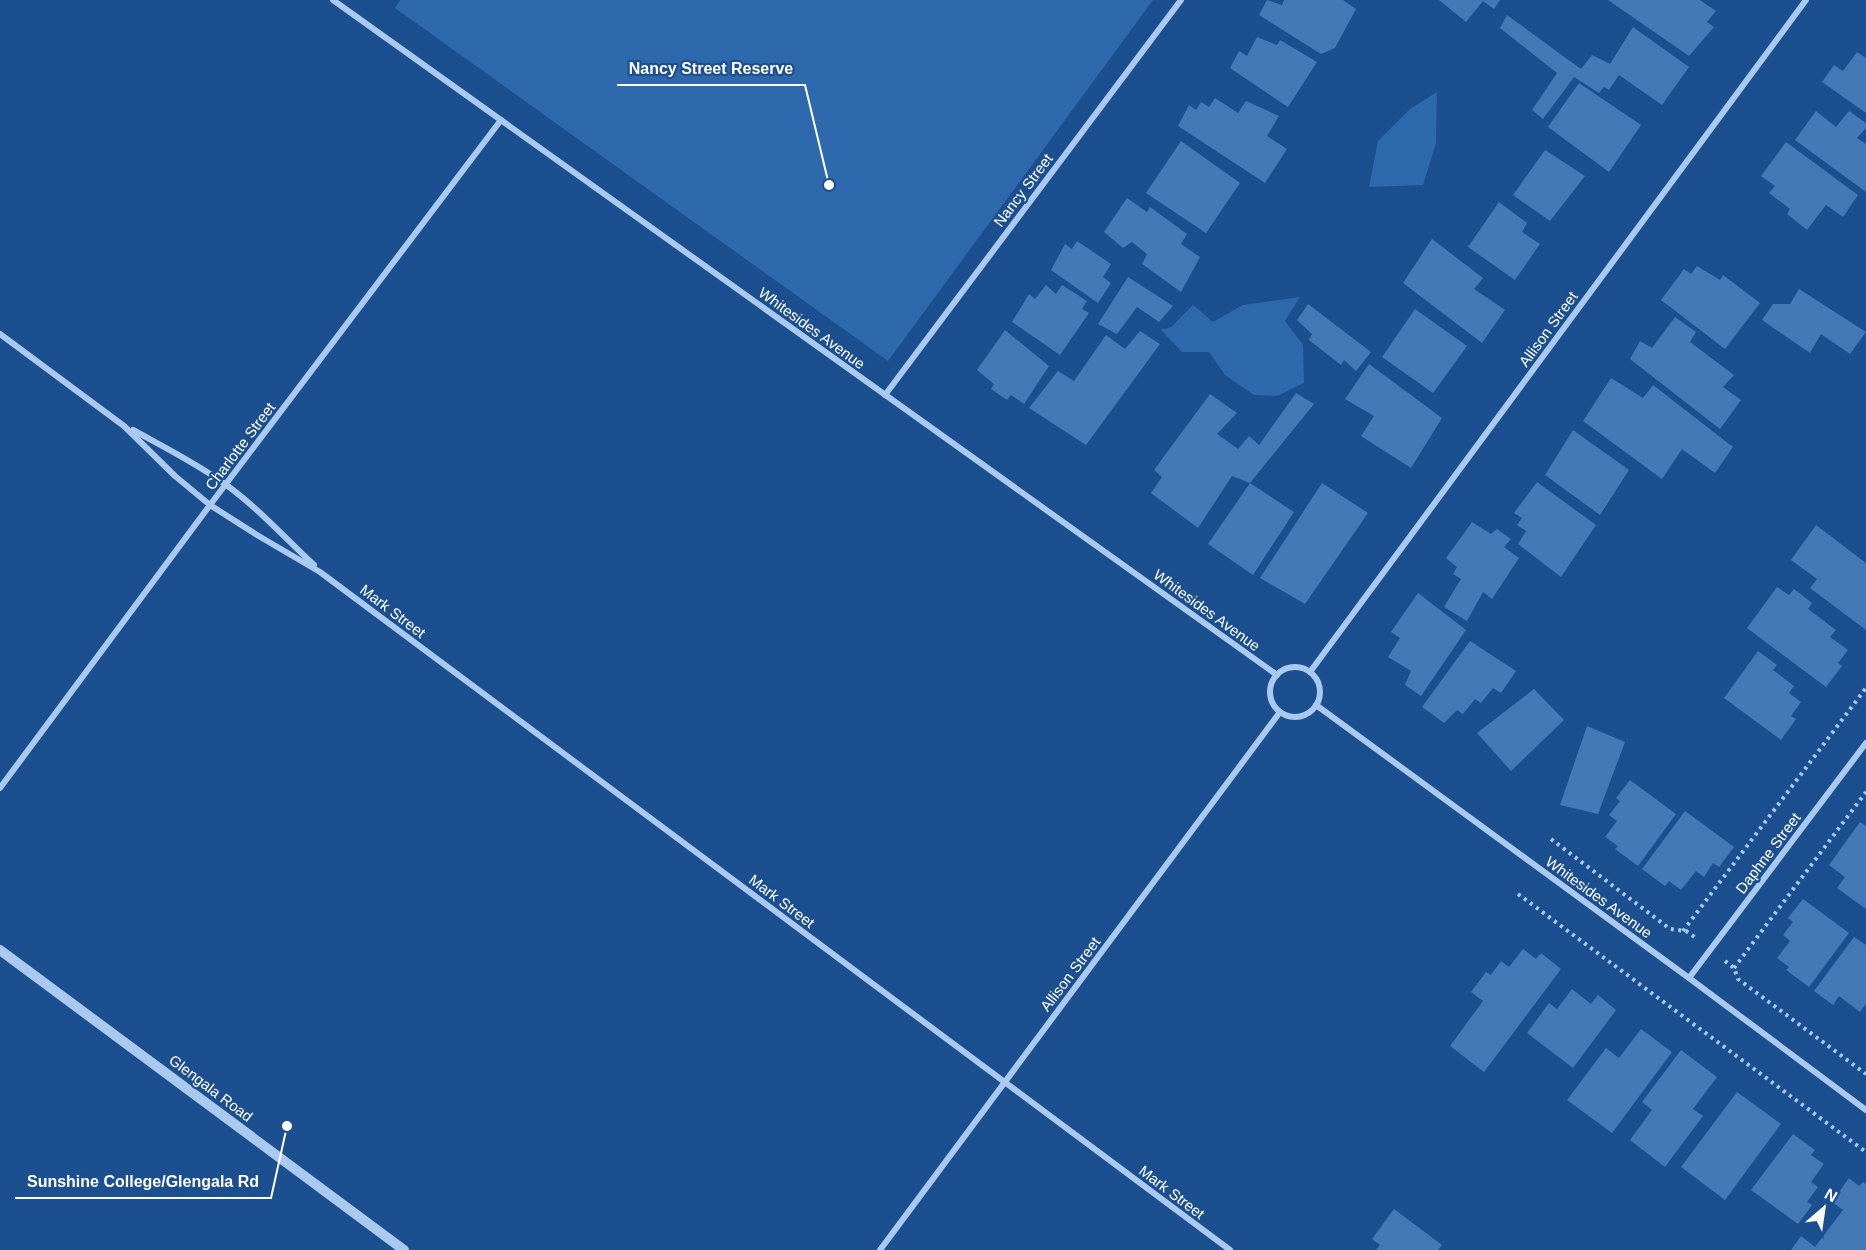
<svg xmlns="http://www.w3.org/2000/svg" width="1866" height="1250" font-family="Helvetica,sans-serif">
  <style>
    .green { fill: #2e69ad }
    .building { fill: #4478b7 }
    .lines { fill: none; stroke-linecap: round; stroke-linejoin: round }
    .path { stroke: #a9c9ee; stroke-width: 4; stroke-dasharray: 3 4.5; stroke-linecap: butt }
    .minor { stroke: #a9c9ee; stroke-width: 6 }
    .tertiary { stroke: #a9c9ee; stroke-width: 10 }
    .labels { text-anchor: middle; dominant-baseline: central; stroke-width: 4.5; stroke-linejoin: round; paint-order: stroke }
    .street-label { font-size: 15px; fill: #fff; stroke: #1b4f8f }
    .leader { fill: none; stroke: #fff; stroke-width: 2 }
    .callout-dot { fill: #fff; stroke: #1b4f8f; stroke-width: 2 }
    .callout-label { font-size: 16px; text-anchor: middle; font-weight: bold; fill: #fff; stroke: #1b4f8f; stroke-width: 4.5; stroke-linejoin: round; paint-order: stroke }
  </style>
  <rect width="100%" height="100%" fill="#1b4f8f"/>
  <g class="green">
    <polygon points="400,0 1153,0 888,361 395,8"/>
    <polygon points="1437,92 1436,143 1423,185 1369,187 1378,141 1410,109"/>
    <polygon points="1300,297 1285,321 1303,345 1304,383 1277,396 1254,395 1225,375 1209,352 1182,352 1161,330 1171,327 1193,305 1213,322 1243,305"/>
  </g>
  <g class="building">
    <polygon points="1267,0 1282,5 1284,0 1343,0 1356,9 1335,48 1321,54 1259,15"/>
    <polygon points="1439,0 1500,0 1494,9 1483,1 1466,22"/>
    <polygon points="1608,0 1700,0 1716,11 1707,22 1714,27 1689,56"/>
    <polygon points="1507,15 1581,69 1592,55 1610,64 1633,27 1689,67 1662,105 1619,75 1609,90 1604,87 1599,93 1574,77 1543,119 1532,110 1557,73 1500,28"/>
    <polygon points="1257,37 1277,45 1280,40 1317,62 1288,107 1230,68 1239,51 1247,56"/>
    <polygon points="1857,52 1866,58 1866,113 1822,82 1834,65 1843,71"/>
    <polygon points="1579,83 1641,125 1609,172 1548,127"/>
    <polygon points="1215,98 1238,113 1246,101 1279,116 1267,136 1287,149 1265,183 1178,126 1189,105 1196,110 1201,102 1209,107"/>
    <polygon points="1816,111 1836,127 1849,111 1866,123 1866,128 1857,138 1866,144 1866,192 1795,140"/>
    <polygon points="1181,141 1240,183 1206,233 1146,193"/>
    <polygon points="1786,142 1858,195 1843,217 1826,205 1807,230 1787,214 1790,209 1769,193 1775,186 1761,176"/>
    <polygon points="1545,150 1585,176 1550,221 1513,195"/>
    <polygon points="1127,198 1147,212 1150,207 1187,234 1181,244 1200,257 1181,292 1142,264 1147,254 1132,242 1123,248 1104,232"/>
    <polygon points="1499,202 1527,223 1522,232 1540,244 1515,280 1468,247"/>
    <polygon points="1432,239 1483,278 1474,289 1505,310 1482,343 1403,283"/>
    <polygon points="1077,241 1111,264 1103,277 1111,283 1098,303 1051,270 1065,244 1072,249"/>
    <polygon points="1697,266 1720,280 1723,275 1760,303 1725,349 1661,300 1684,269 1691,274"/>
    <polygon points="1128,277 1173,306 1159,322 1137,307 1117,334 1098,324"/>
    <polygon points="1046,285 1056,294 1062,285 1087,301 1082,309 1089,313 1060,355 1012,322 1029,294 1035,299"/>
    <polygon points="1799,289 1866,332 1850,354 1821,334 1810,353 1762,320 1773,304 1790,304"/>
    <polygon points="1308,304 1371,352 1356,371 1344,360 1341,365 1309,340 1312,334 1297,320"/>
    <polygon points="1415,309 1467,346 1433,393 1382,357"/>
    <polygon points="1675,317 1696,332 1690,342 1734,375 1723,387 1741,400 1720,429 1630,359 1640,341 1652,348"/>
    <polygon points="1005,330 1049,366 1024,404 1011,395 1007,400 991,389 994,384 977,370"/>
    <polygon points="1140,331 1160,344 1086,445 1029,408 1058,371 1074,381 1106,335 1125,349"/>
    <polygon points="1369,364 1442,418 1411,468 1361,436 1374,416 1345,399"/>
    <polygon points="1611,378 1643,398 1653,385 1733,447 1715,473 1682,449 1662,479 1583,421"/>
    <polygon points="1296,393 1314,404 1250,483 1294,512 1253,575 1208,544 1250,483 1232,476 1198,528 1151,493 1162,477 1154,470 1210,394 1237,413 1217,434 1238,449 1249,436 1259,445"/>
    <polygon points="1573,430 1629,470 1600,515 1545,475"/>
    <polygon points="1537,482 1596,525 1561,577 1518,544 1526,531 1517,525 1522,518 1514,513"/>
    <polygon points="1322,483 1368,513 1305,604 1260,578"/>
    <polygon points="1472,522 1491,534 1497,529 1511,539 1504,547 1519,558 1492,599 1483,592 1467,621 1444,607 1461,579 1453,574 1457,567 1446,558"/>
    <polygon points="1816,525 1866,563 1866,630 1810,588 1817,579 1791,560"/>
    <polygon points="1777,587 1789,595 1794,589 1812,603 1808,609 1836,630 1830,637 1848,650 1838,663 1842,666 1826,687 1747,628"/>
    <polygon points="1418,593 1466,630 1421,696 1405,685 1411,671 1388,657 1400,638 1391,632"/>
    <polygon points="1470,641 1516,671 1501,693 1493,688 1481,703 1475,699 1463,714 1457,710 1444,723 1422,707"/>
    <polygon points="1758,651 1777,665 1773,670 1794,686 1789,693 1801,702 1791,716 1796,719 1781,740 1724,698"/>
    <polygon points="1534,689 1564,720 1511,771 1477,733"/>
    <polygon points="1587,726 1625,742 1598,814 1560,805"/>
    <polygon points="1630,780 1676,814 1638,866 1615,849 1618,846 1605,837 1617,821 1609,815 1620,801 1616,798"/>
    <polygon points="1685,811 1734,847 1719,867 1713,863 1704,877 1696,871 1681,890 1669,881 1665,886 1642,869"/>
    <polygon points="1860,822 1866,826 1866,909 1837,888 1845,877 1829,865"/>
    <polygon points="1803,899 1849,933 1809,987 1786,970 1789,967 1777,958 1790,941 1783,935 1793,922 1788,918"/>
    <polygon points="1854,937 1866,945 1866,1004 1860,1012 1839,996 1833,1005 1814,991"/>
    <polygon points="1523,949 1536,959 1541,953 1561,969 1484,1072 1450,1046 1483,1001 1471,992 1486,972 1491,975 1501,961 1509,967"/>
    <polygon points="1572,989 1591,1004 1598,995 1616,1010 1573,1068 1527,1033 1549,1003 1557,1009"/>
    <polygon points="1641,1029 1672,1052 1612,1133 1567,1100 1606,1048 1619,1058"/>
    <polygon points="1681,1050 1717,1077 1693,1109 1703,1116 1665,1167 1630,1140 1652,1110 1642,1102"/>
    <polygon points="1737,1092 1781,1124 1725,1200 1681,1167"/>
    <polygon points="1793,1134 1815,1150 1811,1155 1824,1164 1811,1182 1818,1187 1807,1202 1812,1205 1798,1224 1751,1190"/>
    <polygon points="1849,1178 1859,1186 1863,1182 1866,1184 1866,1250 1791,1250 1801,1236 1815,1247 1843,1210 1832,1202"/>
    <polygon points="1394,1209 1442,1245 1438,1250 1376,1250 1380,1245 1372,1239"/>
  </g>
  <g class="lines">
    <g class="path">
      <polyline points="1551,839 1670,929 1686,931 1696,938"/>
      <polyline points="1518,894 1866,1152"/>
      <polyline points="1683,931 1866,688"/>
      <polyline points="1725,961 1734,968 1738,979 1866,1074"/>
      <polyline points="1734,968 1866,792"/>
    </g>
    <g class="minor">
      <polyline points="333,0 1277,675"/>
      <polyline points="0,334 124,426 175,476 210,505 257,535 320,572 1230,1250"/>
      <polyline points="885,395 1181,0"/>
      <path d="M133,430C164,447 196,463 225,484C257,507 285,538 314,565"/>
      <circle cx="1295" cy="692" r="25"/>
      <polyline points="1310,672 1806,0"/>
      <polyline points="1316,705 1689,978 1866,1110"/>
      <polyline points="0,788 210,505 501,120"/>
      <polyline points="1689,978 1866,743"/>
      <polyline points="880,1250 1280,712"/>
    </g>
    <polyline class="tertiary" points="0,950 404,1250"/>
  </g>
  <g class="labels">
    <g class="street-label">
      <text transform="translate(1023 190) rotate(-53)">Nancy Street</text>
      <text transform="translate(812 328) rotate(36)">Whitesides Avenue</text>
      <text transform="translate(1548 329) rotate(-54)">Allison Street</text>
      <text transform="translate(240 446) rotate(-53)">Charlotte Street</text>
      <text transform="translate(1207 610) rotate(36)">Whitesides Avenue</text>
      <text transform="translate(393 611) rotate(37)">Mark Street</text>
      <text transform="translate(1768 853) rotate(-53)">Daphne Street</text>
      <text transform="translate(1599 897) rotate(36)">Whitesides Avenue</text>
      <text transform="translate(782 901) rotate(37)">Mark Street</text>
      <text transform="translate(1070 974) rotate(-53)">Allison Street</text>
      <text transform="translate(211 1088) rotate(37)">Glengala Road</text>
      <text transform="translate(1172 1192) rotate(37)">Mark Street</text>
    </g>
  </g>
  <path class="leader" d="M829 185L805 85H617M287 1126L271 1198H15"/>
  <g class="callout-dot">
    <circle cx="829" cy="185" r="6"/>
    <circle cx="287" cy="1126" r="6"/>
  </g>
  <g class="callout-label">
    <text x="711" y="74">Nancy Street Reserve</text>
    <text x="143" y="1187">Sunshine College/Glengala Rd</text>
  </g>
  <g transform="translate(1824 1208) rotate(29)" stroke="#1b4f8f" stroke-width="4.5" paint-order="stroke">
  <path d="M0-4.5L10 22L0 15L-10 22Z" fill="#ffffff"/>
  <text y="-9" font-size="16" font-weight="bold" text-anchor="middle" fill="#ffffff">N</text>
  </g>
</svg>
